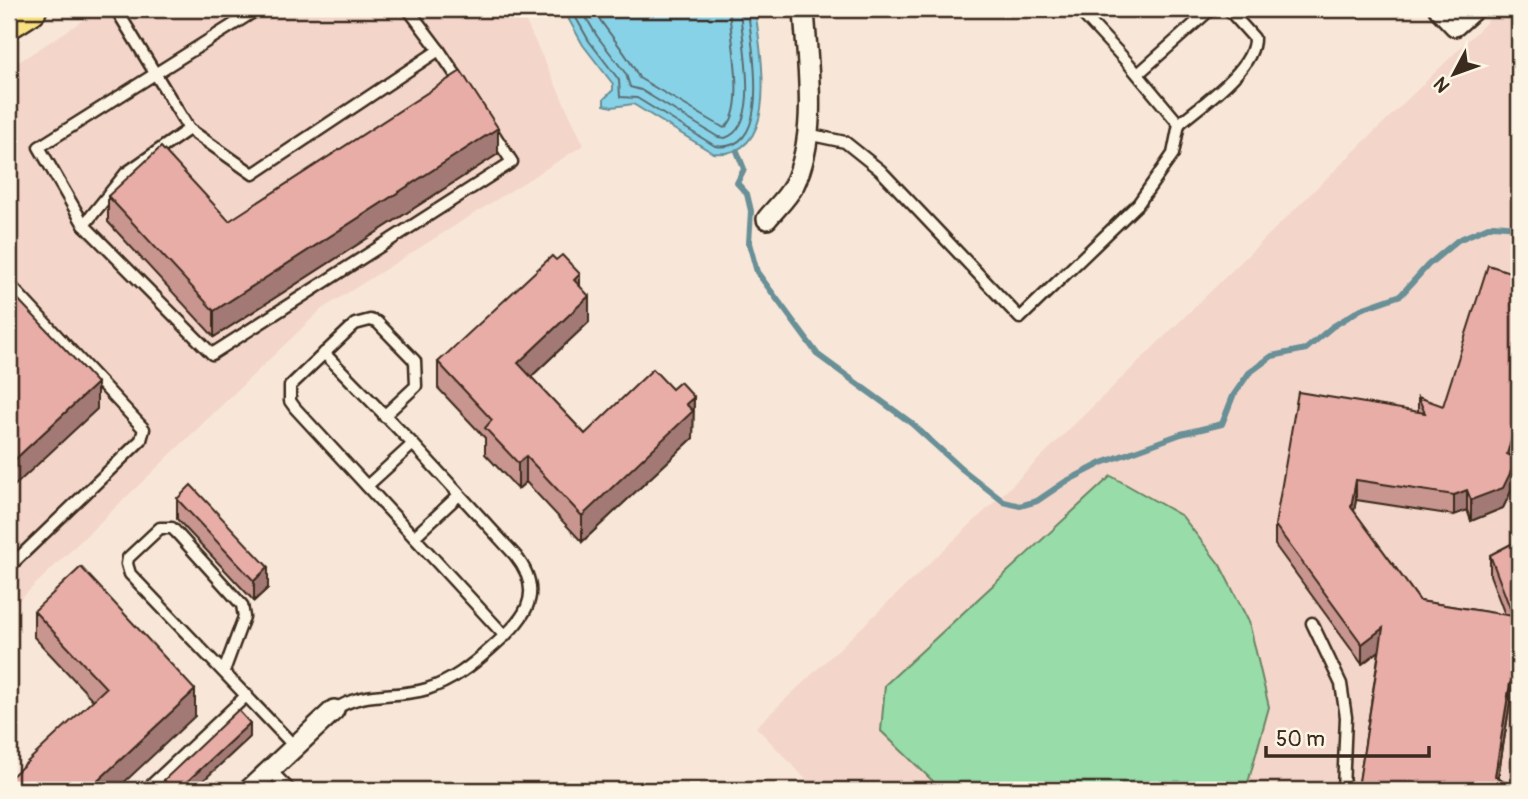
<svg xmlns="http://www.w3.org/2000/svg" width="1528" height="799" font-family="Pangolin,sans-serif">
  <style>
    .built { fill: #f3d6c9 }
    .green { fill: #97dca9; stroke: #698364; stroke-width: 2 }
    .water { fill: #88d2e8; stroke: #698f97; stroke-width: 2 }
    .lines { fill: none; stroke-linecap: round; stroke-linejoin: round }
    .shore { stroke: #5a6d6f; stroke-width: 2 }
    .stream { stroke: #698f97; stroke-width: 6 }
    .lane-casing { stroke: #3b2a1e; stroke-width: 15 }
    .street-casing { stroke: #3b2a1e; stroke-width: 24 }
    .primary-casing { stroke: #3b2a1e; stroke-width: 35 }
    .lane { stroke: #fcf5e5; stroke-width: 10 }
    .street { stroke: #fcf5e5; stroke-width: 19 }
    .primary { stroke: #f9e181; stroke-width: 30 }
    .wall { fill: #c8958f; stroke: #3b2a1e; stroke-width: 2 }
    .shaded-wall { fill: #a27974; stroke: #3b2a1e; stroke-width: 2 }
    .building { fill: #e8ada6; stroke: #3b2a1e; stroke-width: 2 }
  </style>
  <rect width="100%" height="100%" fill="#f8e7d8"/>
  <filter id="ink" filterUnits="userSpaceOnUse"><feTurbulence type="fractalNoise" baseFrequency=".0143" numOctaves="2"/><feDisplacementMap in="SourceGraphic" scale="14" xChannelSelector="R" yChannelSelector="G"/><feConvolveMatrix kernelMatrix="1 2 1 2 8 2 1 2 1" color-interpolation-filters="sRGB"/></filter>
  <g filter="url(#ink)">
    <g class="built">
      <polygon points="101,9 520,9 584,145 322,309 9,610 9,68"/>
      <polygon points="1500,9 1519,9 1519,790 816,790 756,727 1007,490"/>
    </g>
    <polygon class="green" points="1111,476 1182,516 1220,565 1249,622 1269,707 1246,790 942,790 881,731 885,685"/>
    <path class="water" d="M563,9H755C760,50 783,160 713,153L633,104L612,107L604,105V99L613,90V84L583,45Z"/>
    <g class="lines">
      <g class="shore">
        <path d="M571,9L589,41L619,80L620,97L637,98L715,146C776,155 750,41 748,9"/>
        <path d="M581,9L597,36L626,74L630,87L641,90L718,137L725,138C763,126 741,39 740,9"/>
        <path d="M593,9C607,33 628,53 639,78L724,128C748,113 730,35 729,9"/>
      </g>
      <polyline class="stream" points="737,151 744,169 737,183 747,194 751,211 749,243 757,272 818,355 910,422 962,469 1004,502 1020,506 1037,501 1065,482 1102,463 1181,434 1222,424 1233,396 1249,373 1272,356 1306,349 1332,327 1361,309 1401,295 1428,265 1458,240 1493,225 1519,227"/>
      <defs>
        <g id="lane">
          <polyline points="116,9 189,129 253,174 439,50 461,83"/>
          <polyline points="408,9 439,50"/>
          <polyline points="1138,74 1211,9"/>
          <path d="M1179,124C1202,104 1255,69 1254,38L1228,9"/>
          <polyline points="189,129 126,173 84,225 212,354 512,162 492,131"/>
          <polyline points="807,134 845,142 880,170 1020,318 1138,204 1173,154 1179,124 1129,64 1078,9"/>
          <polyline points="84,225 39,147 258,9"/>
          <polyline points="9,284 144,429 141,440 9,567"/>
          <path d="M324,353L413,444L515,555C548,596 522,621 490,649C471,666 452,681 427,689C394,699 365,689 334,710"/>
          <polyline points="384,416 416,386 415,361 377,322 370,320 355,324 290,386 290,401 295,408 505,636"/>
          <polyline points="367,486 413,444"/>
          <polyline points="414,537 459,495"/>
          <polyline points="1312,623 1341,684 1346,717 1343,790"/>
          <polyline points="224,671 244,617 242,605 177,533 172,528 160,528 128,558 127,564 130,574 295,747"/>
          <polyline points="270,770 290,790"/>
          <polyline points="146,790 247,695"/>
        </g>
        <g id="street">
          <polyline points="1439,9 1455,26 1474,9"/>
          <path d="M767,219C776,208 788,197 794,185C819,133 807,64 804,9"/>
          <polyline points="249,790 334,710"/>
        </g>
        <polyline id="primary" points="9,23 31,9"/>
      </defs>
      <use href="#lane" class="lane-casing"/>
      <use href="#street" class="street-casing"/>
      <use href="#primary" class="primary-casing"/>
      <use href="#lane" class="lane"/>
      <use href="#street" class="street"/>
      <use href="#primary" class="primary"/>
    </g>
    <g class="wall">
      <polygon points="498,154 214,337 108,222 108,196 229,221"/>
      <polygon points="580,286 589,322 531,377 585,434 672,389 694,397 693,438 582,542 526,482 518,489 485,454 485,438 438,388 438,362"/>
      <polygon points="1418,397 1512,456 1517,479 1503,508 1471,521 1467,510 1454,515 1356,500 1354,511 1420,601 1505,615 1490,575 1490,555 1519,540 1519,702 1510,703 1498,778 1516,790 1358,790 1379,651 1362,664 1275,545 1275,525 1418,412"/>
      <polygon points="177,499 268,588 254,601 177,519"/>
      <polygon points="34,611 195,716 93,700 34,637"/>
      <polygon points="250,737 193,790 164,790 164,780"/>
    </g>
    <g class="shaded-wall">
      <polygon points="498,128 498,154 214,337 214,311"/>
      <polygon points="580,274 580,300 574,280"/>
      <polygon points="589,296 589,322 518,389 518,363"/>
      <polygon points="97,383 97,409 9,491 9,465"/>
      <polygon points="694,397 693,438 582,542 582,516"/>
      <polygon points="1519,413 1519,433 1507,474 1507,454"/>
      <polygon points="526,456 526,482 518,489 518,463"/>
      <polygon points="1517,459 1517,479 1503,508 1471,521 1471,500"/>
      <polygon points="1356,480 1356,500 1351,528 1351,507"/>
      <polygon points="1467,490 1467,510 1454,515 1454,495"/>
      <polygon points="268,567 268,588 254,601 254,581"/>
      <polygon points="1383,628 1383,648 1362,664 1362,644"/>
      <polygon points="1510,683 1510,703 1496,790 1495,776"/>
      <polygon points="195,690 195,716 116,790 88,790"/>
      <polygon points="250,723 250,737 193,790 178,790"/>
    </g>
    <g class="building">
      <polygon points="461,71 498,128 214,311 108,196 161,147 229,221"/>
      <polygon points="562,255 580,274 574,280 589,296 518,363 585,434 653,369 672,389 680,382 694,397 686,404 693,411 582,516 526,456 518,463 485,428 492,420 438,362 552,256 556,260"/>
      <polygon points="1488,265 1516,274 1519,266 1519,413 1507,454 1517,459 1503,488 1471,500 1467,490 1454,495 1356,480 1351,507 1420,601 1513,616 1490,555 1519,540 1519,681 1510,683 1495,776 1516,790 1370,790 1358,788 1383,628 1362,644 1275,525 1298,392 1425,413 1418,397 1443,406"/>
      <polygon points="14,295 97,383 9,465 9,300"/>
      <polygon points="191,485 268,567 254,581 177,499"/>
      <polygon points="81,567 195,690 88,790 9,790 9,779 106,688 34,611"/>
      <polygon points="238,710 250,723 178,790 173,790 164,780"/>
    </g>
  </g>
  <rect width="1528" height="799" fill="none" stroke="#fcf5e5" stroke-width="35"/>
  <rect x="18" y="18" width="1493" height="764" fill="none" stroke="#3b2a1e" stroke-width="2.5" filter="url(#ink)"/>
  <g transform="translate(1454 74) rotate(229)" stroke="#fcf5e5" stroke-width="5" paint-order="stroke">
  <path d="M0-5L12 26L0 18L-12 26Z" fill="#3b2a1e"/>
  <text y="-10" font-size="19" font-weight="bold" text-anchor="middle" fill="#3b2a1e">N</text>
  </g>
  <path d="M1266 746v10h163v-10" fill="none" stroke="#3b2a1e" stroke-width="3.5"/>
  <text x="1276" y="746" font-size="21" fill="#3b2a1e" stroke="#fcf5e5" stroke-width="5" paint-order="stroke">50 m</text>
</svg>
